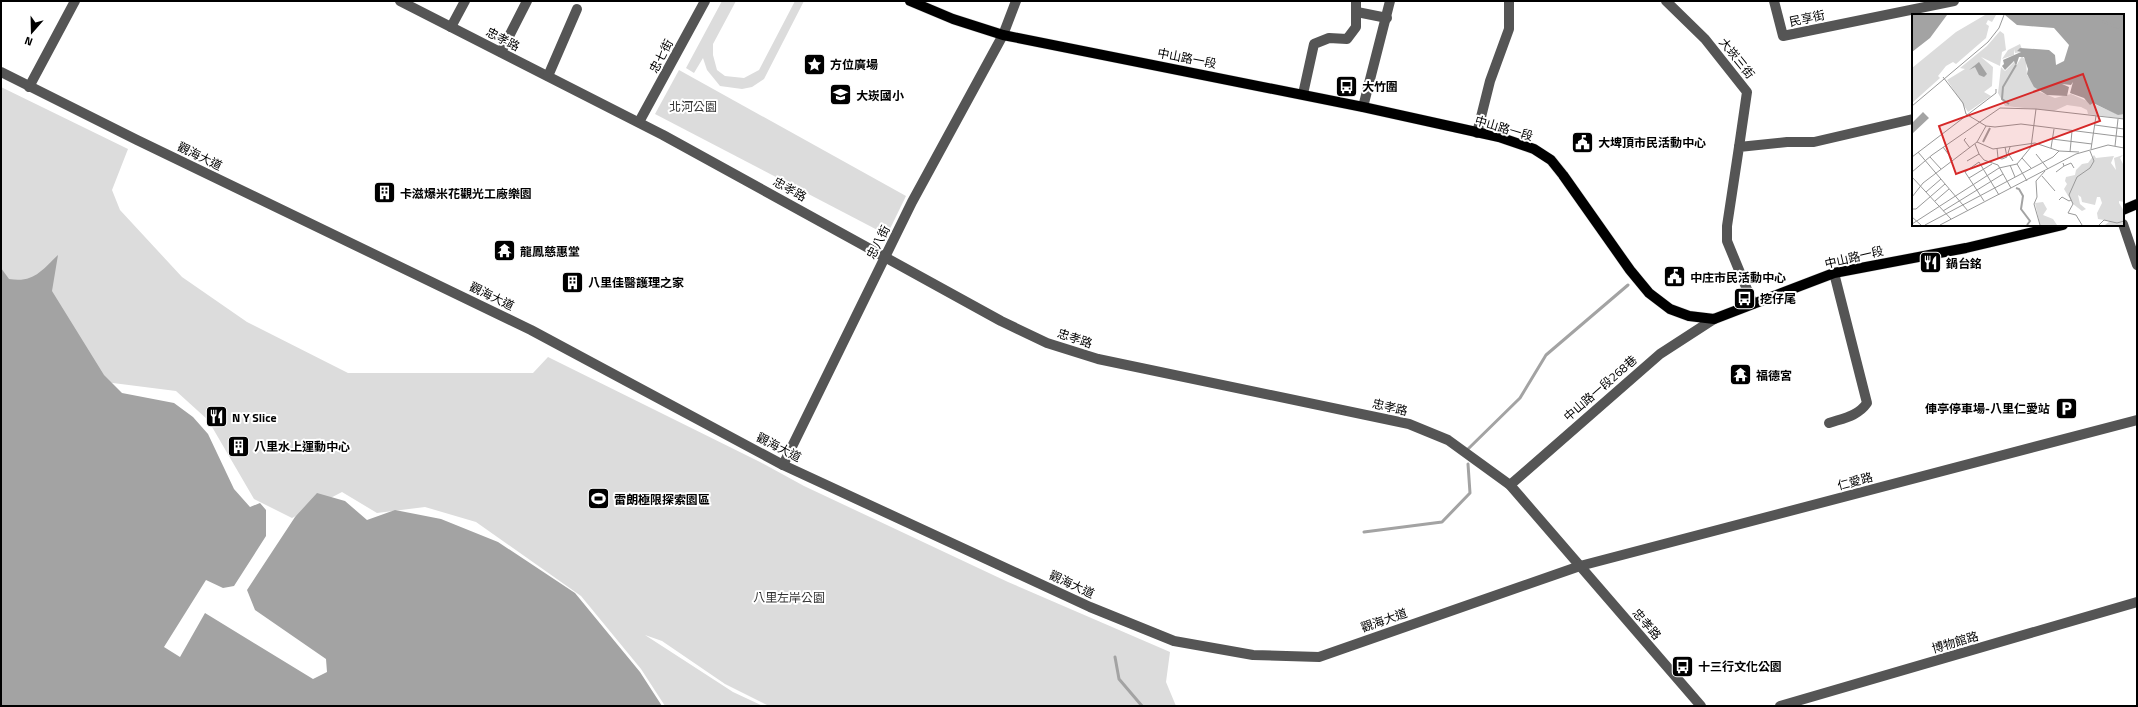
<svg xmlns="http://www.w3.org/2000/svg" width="2138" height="707" font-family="'Titillium Web','Noto Sans TC',sans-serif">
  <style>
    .green { fill: #dcdcdc }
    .water { fill: #a3a3a3 }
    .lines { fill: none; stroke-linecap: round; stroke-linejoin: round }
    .stream { stroke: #a3a3a3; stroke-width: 3 }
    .major-casing { stroke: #dbdbdb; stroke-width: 11 }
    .minor { stroke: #555; stroke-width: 10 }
    .major { stroke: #000; stroke-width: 10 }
    .labels { text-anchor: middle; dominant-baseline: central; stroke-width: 4; stroke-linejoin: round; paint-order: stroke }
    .street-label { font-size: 12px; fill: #000; stroke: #fff }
    .poi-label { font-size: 12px; font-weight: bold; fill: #000; stroke: #fff; text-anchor: start }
    .park-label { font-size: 12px; fill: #333; stroke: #fff }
    .inset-river { fill: none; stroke: #a3a3a3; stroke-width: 2 }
    .inset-road { fill: none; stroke: #999; stroke-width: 1 }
    .view { fill: #d62828; fill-opacity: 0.15; stroke: #d62828; stroke-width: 2 }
    .inset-edge { fill: none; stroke: #000; stroke-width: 2 }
  </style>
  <rect width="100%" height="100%" fill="#fff"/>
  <g class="green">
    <polygon points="722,1 736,1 713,44 713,55 717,70 725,76 744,78 759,70 795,1 804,1 764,79 752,87 742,89 720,86 707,70 703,58 694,73 686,68"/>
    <polygon points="679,70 906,196 887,235 655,114"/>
    <polygon points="1,87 128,149 112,190 120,210 182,277 247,322 348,373 533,373 548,357 760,462 804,486 1008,582 1170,652 1166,682 1176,706 769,706 725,684 662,641 645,635 733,692 763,706 665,706 641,669 581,596 476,522 425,507 377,513 342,492 292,518 254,499 208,420 176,391 105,382 1,295"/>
  </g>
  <path class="water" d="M58,255L52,291L104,375L122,393L174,403L193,417L208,434L234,489L250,507L260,503L266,510V536L234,586L223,588L206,580L164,647L180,657L205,613L313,679L327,672L326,659L255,610L247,590L295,517L317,493L345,501L367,520L395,510L441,519L498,542L575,593L640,672L662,706H1V268L9,279C34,283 41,271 58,255Z"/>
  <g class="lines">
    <g class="stream">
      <polyline points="1467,450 1520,398 1546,355 1628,285"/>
      <polyline points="1364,532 1442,522 1470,493 1468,464"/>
      <polyline points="1115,657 1119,679 1142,706"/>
    </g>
    <defs>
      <g id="major">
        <polyline points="910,1 953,19 1003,35 1363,107 1499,137 1534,149 1551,160 1563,175 1630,270 1649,293 1670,309 1689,316 1714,319 1834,273 1966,248 2063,225"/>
        <polyline points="2123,210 2137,204"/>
      </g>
    </defs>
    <use href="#major" class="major-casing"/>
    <g class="minor">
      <polyline points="400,1 663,135 1001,321 1047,343 1098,359 1409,424 1448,440 1510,485 1701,706"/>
      <polyline points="1666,1 1705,39 1747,92 1739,147"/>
      <polyline points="1774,1 1783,36 1954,1"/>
      <polyline points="1357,12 1387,18"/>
      <polyline points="451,27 465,1"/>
      <polyline points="501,52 527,1"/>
      <polyline points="1,72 137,140 531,330 783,465 1090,607 1174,641 1253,655 1319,657 1580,566 2137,420"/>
      <polyline points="548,76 577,9"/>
      <polyline points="29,87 75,1"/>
      <polyline points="1303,94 1314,44 1329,38 1347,39 1356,27 1356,1"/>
      <polyline points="1363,107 1390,1"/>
      <polyline points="639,122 705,1"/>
      <polyline points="1477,133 1490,81 1509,29 1509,1"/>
      <polyline points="2123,224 2137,265"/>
      <polyline points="1753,304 1727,241 1727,226 1739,147 1787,142 1814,142 1913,119"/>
      <path d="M1829,423C1844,418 1858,416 1867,403L1834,273"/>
      <polyline points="783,465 912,202 1003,35 1016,1"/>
      <polyline points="1510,485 1660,354 1714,319"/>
      <polyline points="1780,706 2137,602"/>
    </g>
    <use href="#major" class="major"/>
  </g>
  <defs>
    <symbol id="sight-square" viewBox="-11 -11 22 22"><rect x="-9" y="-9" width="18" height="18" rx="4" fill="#000" stroke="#fff"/><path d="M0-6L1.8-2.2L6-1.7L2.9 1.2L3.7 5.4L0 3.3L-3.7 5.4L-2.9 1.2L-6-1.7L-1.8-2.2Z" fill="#fff"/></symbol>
    <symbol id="bus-square" viewBox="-11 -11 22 22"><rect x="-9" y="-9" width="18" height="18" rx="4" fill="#000" stroke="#fff"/><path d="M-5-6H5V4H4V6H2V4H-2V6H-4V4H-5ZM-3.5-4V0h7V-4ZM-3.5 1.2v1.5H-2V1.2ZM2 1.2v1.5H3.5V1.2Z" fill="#fff"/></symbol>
    <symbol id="school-square" viewBox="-11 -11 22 22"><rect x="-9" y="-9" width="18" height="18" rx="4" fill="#000" stroke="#fff"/><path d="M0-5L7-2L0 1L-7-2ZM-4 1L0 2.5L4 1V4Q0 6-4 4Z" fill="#fff"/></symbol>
    <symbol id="civic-square" viewBox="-11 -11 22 22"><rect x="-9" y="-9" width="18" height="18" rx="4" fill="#000" stroke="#fff"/><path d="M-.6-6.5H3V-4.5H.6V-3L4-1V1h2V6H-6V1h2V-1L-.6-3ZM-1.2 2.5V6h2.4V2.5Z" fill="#fff"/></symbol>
    <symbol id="building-square" viewBox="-11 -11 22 22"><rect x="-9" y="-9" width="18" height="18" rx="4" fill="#000" stroke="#fff"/><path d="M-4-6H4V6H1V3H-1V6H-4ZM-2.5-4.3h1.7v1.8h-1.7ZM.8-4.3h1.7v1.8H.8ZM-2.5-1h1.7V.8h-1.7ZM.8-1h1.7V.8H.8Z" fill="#fff"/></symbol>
    <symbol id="temple-square" viewBox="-11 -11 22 22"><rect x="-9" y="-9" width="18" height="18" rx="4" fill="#000" stroke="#fff"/><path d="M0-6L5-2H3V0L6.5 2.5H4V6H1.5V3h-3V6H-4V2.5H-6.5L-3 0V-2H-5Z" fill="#fff"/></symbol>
    <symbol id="restaurant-square" viewBox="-11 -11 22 22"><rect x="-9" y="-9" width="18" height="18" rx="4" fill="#000" stroke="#fff"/><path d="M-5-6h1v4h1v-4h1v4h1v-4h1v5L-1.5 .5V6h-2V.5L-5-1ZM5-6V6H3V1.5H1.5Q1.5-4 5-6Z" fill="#fff"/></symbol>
    <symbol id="parking-square" viewBox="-11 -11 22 22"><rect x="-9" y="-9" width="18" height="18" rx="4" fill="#000" stroke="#fff"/><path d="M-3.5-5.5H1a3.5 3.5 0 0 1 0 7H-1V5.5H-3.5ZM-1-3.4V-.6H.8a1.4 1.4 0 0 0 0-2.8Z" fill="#fff"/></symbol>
    <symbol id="stadium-square" viewBox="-11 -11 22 22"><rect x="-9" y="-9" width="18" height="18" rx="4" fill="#000" stroke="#fff"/><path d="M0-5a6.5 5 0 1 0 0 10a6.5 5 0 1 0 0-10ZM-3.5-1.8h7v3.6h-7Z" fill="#fff"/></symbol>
  </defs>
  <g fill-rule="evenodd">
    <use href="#sight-square" x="802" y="52" width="25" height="25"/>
    <use href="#bus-square" x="1334" y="74" width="25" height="25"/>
    <use href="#school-square" x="828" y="82" width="25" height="25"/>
    <use href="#civic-square" x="1570" y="130" width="25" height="25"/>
    <use href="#building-square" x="372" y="180" width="25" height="25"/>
    <use href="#temple-square" x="492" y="238" width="25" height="25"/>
    <use href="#restaurant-square" x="1918" y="250" width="25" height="25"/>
    <use href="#civic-square" x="1662" y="264" width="25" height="25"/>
    <use href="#building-square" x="560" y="270" width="25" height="25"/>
    <use href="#bus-square" x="1732" y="286" width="25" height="25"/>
    <use href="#temple-square" x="1728" y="362" width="25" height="25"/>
    <use href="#parking-square" x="2054" y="396" width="25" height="25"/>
    <use href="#restaurant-square" x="204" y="404" width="25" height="25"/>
    <use href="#building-square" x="226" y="434" width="25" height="25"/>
    <use href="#stadium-square" x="586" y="486" width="25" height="25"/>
    <use href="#bus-square" x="1670" y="654" width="25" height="25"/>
  </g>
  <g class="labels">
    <g class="street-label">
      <text transform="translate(1807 18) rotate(-12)">民享街</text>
      <text transform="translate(503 39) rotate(27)">忠孝路</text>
      <text transform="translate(661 56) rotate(-62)">忠七街</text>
      <text transform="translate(1187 58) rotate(11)">中山路一段</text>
      <text transform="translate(1737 58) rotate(51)">大崁三街</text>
      <text transform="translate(1504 128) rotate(16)">中山路一段</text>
      <text transform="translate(200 156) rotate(26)">觀海大道</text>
      <text transform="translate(790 189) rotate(29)">忠孝路</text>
      <text transform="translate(878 242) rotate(-63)">忠八街</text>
      <text transform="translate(1854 257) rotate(-13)">中山路一段</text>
      <text transform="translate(492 296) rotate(26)">觀海大道</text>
      <text transform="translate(1075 338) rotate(18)">忠孝路</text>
      <text transform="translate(1600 388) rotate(-41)">中山路一段268巷</text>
      <text transform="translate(1390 407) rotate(13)">忠孝路</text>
      <text transform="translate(779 447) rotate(27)">觀海大道</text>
      <text transform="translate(1855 481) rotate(-15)">仁愛路</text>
      <text transform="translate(1072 584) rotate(25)">觀海大道</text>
      <text transform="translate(1384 620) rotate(-19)">觀海大道</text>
      <text transform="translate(1647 624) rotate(49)">忠孝路</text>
      <text transform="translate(1955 642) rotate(-16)">博物館路</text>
    </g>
    <g class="poi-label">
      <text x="830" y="64">方位廣場</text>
      <text x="1362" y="86">大竹圍</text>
      <text x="856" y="95">大崁國小</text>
      <text x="1598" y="142">大埤頂市民活動中心</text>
      <text x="400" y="193">卡滋爆米花觀光工廠樂園</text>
      <text x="520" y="251">龍鳳慈惠堂</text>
      <text x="1946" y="263">鍋台銘</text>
      <text x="1690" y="277">中庄市民活動中心</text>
      <text x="588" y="282">八里佳醫護理之家</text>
      <text x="1760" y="298">挖仔尾</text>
      <text x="1756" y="375">福德宮</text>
      <text x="2050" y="408" text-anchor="end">俥亭停車場-八里仁愛站</text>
      <text x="232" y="417">N Y Slice</text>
      <text x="254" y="446">八里水上運動中心</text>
      <text x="614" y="499">雷朗極限探索園區</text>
      <text x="1698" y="666">十三行文化公園</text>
    </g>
    <g class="park-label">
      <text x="693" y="106">北河公園</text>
      <text x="789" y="597">八里左岸公園</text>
    </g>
  </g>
  <g transform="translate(1912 14)">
    <rect width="212" height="212" fill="#fff"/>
    <path d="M73,1H84L80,8L76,6L74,10L77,12L74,24L44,50L41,48L34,52L26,62L28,64L0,89V54L44,18ZM88,17L92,20L94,36L90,38L88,52L69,43L81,53L80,72L72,78L79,82L56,98L35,66L53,55L48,54L75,32ZM108,30L110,35L105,37L109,38L103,39L102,35V41L90,45L96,36ZM110,42L114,47L115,61L128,78L143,84L159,80L205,100L212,99V105L176,100L175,96L169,93L155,91L142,97L93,92L86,79L89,53L93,57L103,47L104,52ZM182,141L184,144L202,142L199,149L204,156L202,144L211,141L208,144L212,152V188L207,187V189L212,197V211H193L198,207L186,205L185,199L190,189L188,183H185L183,191L170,188L169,183L166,181L168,190L174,195L170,197L161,190L152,175L155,170L153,167L154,163L163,161L164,156L170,150L176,149ZM131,188L135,195L131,201L141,205L145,211H128L123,189Z" fill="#dcdcdc"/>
    <path d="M0,1H35L18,24L0,38ZM93,1H212V100L206,101L181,89L178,91L172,84L158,79L161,68L159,71L150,70L157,73L155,82L135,81L122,73L115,60L116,55L112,43H107L104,52L102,47L93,56L90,52L92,50L91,46L109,38L105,37L108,34L137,36L143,41L144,51L152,47L157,31L142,14L105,11ZM67,48L75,60L72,63L67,61L63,53L57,56ZM11,98L17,104L0,120V109Z" fill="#a3a3a3"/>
    <path class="inset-river" d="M175,1L212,16M97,90L90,85L91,73L104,51M71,128L78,114M104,174L107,175L111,182L109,195L118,207L115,211"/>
    <path class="inset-road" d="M31,63L51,89L54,100L74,112L83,113L109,110L212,123M0,92L76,28L87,14L92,1M183,111L212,115M54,124L52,126L58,134M140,125L180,130M65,128L74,112M203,132L206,105M31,133L40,145M98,133L96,139L101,147M85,134L86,144L90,145L95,143L93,133M139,134L142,115M179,135L184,102M6,138L56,197M158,138L160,117M67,140L72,146L86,151L99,174M124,140L136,155M0,143L84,79V75M18,143L29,155M110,144L119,154M55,147L67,140L63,130M105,150L115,167M98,151L103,163M152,152L159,149L162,154M0,158L20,141L88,94L124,95L212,105M144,158L152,152L151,149M130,162L143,177M0,163L39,205M57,164L80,150M14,178L29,165M0,183L11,169L65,128L81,135L123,129L147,137L167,138M147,186L150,183L157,187L159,186M23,187L37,175M72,187L53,158L67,148L87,181M0,195H4L33,170M31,197L91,160M0,203L9,211M0,210L87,154L105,150L119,133L124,95M13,211L141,143L147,137M28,211L164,140L196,131L212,134M128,211L122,190L125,183L124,167L133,157M170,211L164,201L156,199L161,190L157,181L165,163L178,154L182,147L178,137M187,211L192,206L205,209L212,207"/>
    <path class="view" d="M171,60L188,107L44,160L27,112Z"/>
    <rect width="212" height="212" class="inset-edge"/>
  </g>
  <rect width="2138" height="707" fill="none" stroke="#000000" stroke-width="4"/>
  <g transform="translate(32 32) rotate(200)" stroke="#ffffff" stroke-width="3" paint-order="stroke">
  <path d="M0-3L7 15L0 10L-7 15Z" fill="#000000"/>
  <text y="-6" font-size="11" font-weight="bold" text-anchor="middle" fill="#000000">N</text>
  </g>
</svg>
